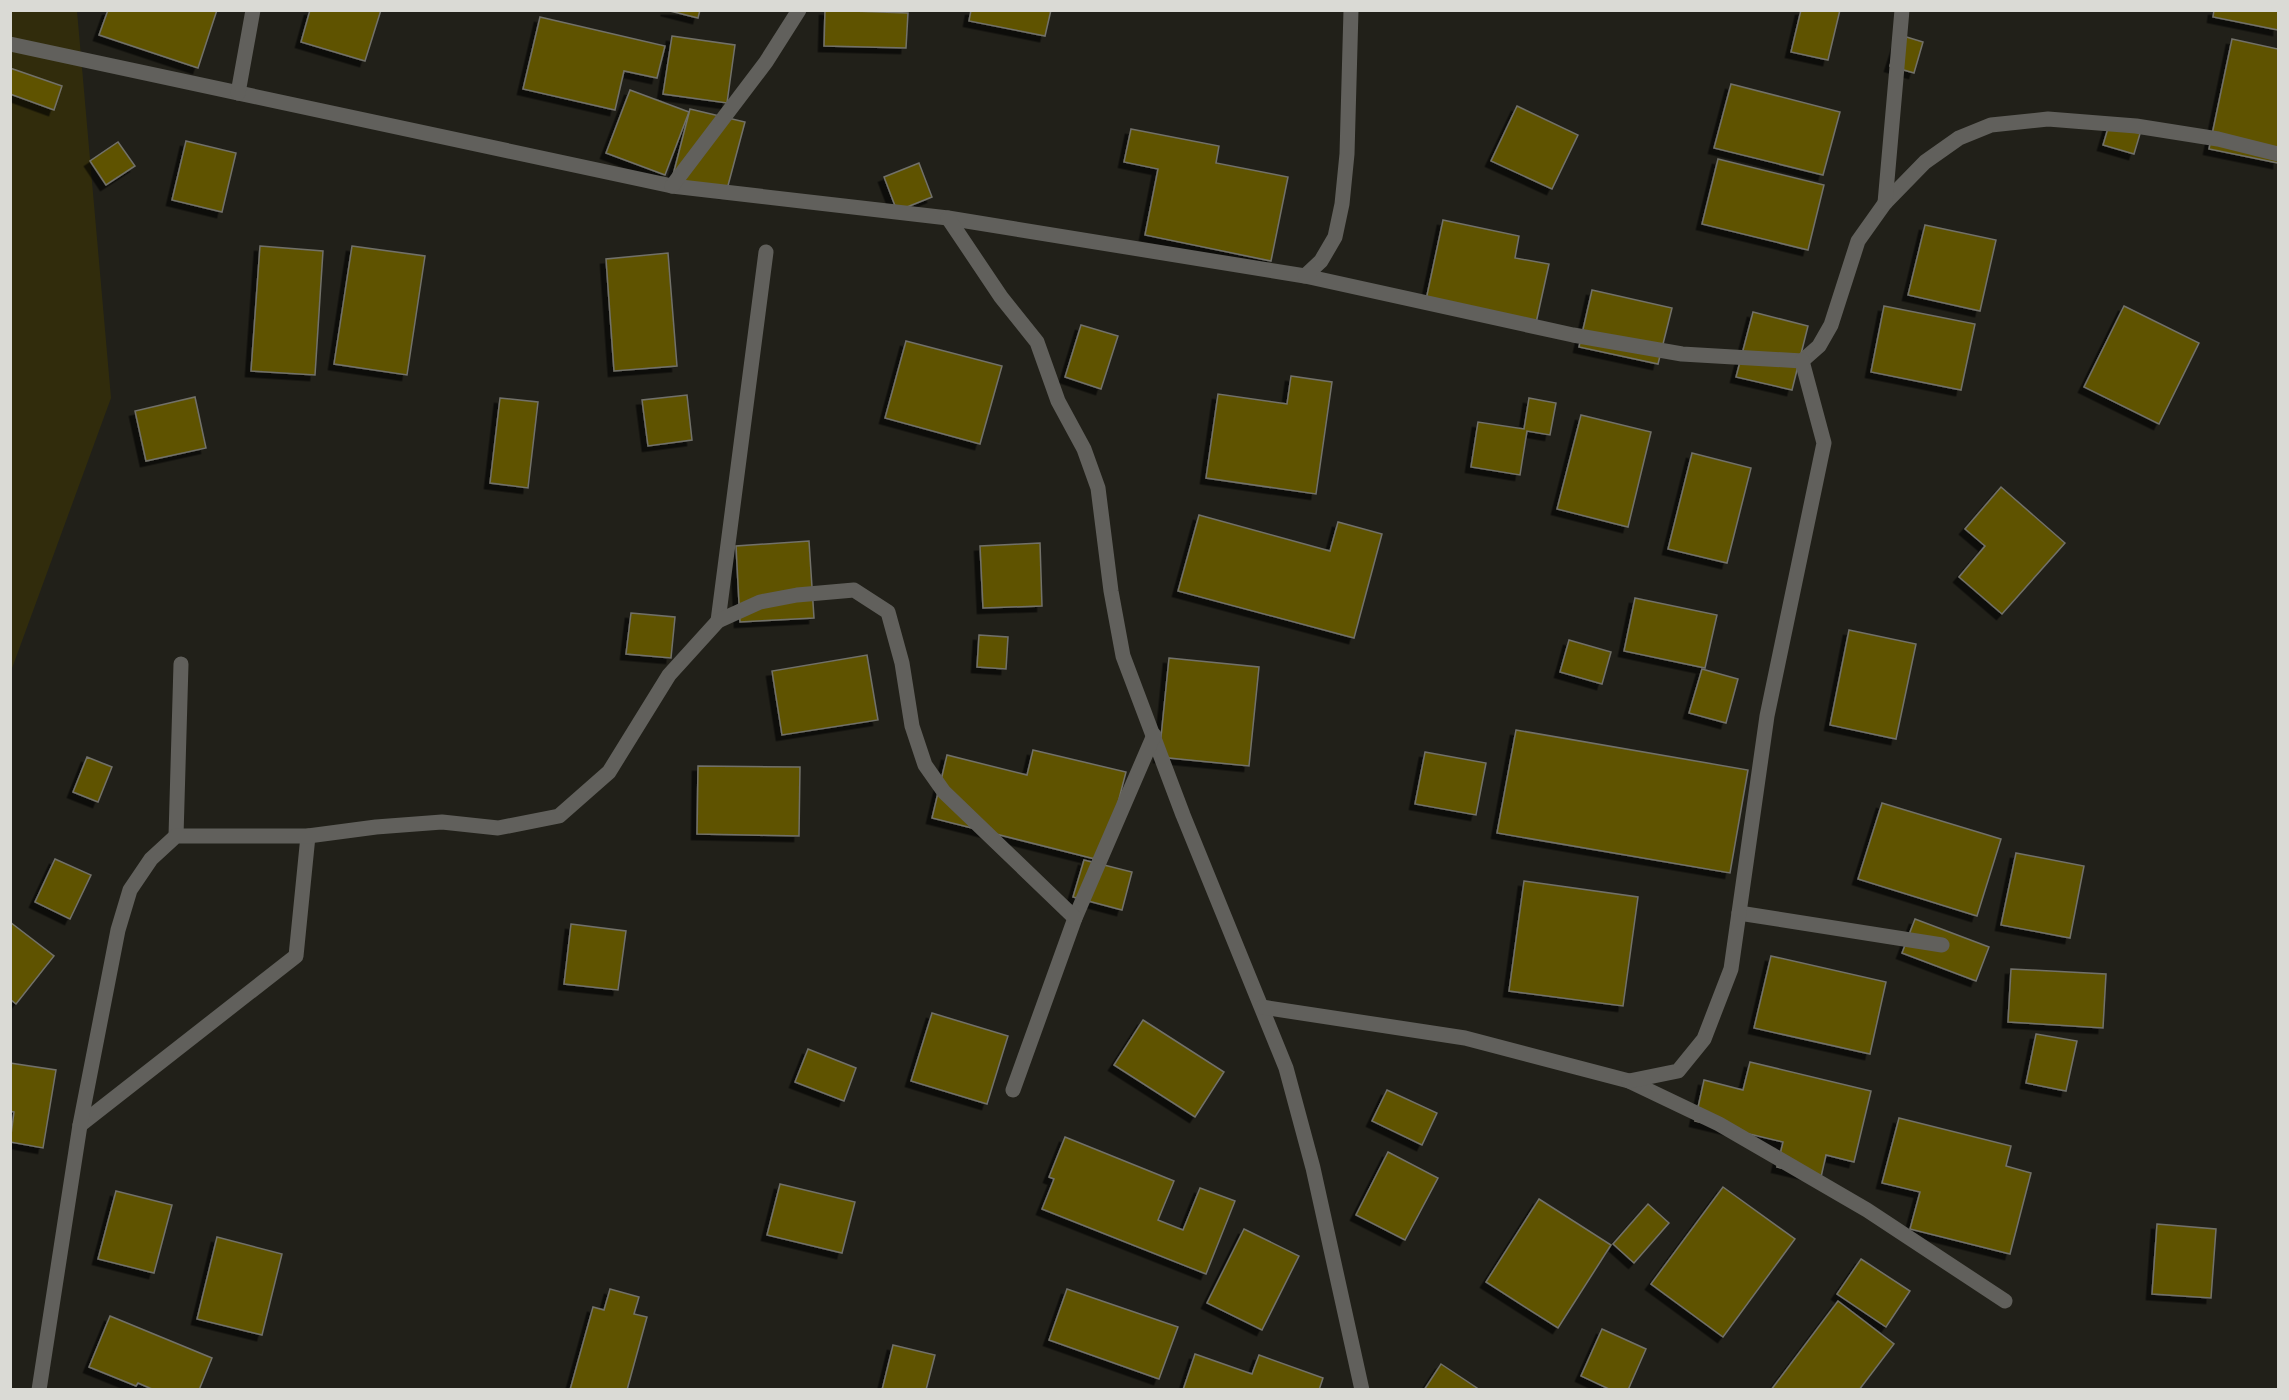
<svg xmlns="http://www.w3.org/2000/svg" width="2289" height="1400" font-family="'DejaVu Sans',sans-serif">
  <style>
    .green { fill: #312c0c }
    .building { fill: #5e5305; stroke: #727169; stroke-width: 1.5; filter: url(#shadow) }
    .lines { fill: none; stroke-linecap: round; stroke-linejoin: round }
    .service { stroke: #61605c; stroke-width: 15 }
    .minor { stroke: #61605c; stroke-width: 15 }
  </style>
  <defs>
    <filter id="shadow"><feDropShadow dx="-5.5" dy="5.5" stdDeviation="0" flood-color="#0009"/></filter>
  </defs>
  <rect width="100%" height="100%" fill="#212019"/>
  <polygon class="green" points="11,11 77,11 111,398 11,671"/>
  <g class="building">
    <polygon points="108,10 217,10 198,68 99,35"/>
    <polygon points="310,10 381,10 365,61 301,42"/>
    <polygon points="666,10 700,10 698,18"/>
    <polygon points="825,10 908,13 906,48 824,46"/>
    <polygon points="971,10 1051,10 1045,36 969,21"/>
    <polygon points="1801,10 1840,10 1828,60 1791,52"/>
    <polygon points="2214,10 2278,10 2278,30 2213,17"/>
    <polygon points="540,17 665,46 657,78 624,71 615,110 523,89"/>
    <polygon points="1900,35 1923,42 1914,73 1890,66"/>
    <polygon points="672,36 735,45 727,103 663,94"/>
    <polygon points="2232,39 2278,49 2278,163 2209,149"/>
    <polygon points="10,68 62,86 54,110 10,94"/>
    <polygon points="1731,84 1840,112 1823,175 1714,148"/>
    <polygon points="630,90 689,112 665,175 606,153"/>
    <polygon points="1517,106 1578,135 1552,189 1491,161"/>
    <polygon points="690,109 745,122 726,193 672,179"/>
    <polygon points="2111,118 2142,127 2134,154 2103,145"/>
    <polygon points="1131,129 1219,146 1216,163 1288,177 1271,261 1145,235 1158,169 1124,162"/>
    <polygon points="186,141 236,153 222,212 172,200"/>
    <polygon points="118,142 135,166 106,185 90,161"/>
    <polygon points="1718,159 1824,185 1808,250 1702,224"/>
    <polygon points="919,163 932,197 897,211 884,177"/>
    <polygon points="1443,220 1519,236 1515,258 1549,264 1536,323 1426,300"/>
    <polygon points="1925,225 1996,240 1980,311 1908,295"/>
    <polygon points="260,246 323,251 315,375 251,371"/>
    <polygon points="352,246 425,256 407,375 334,364"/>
    <polygon points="668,253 677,366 614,371 606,259"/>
    <polygon points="1592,290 1672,308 1658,364 1579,347"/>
    <polygon points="1884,306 1975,324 1961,390 1871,372"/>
    <polygon points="2124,306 2199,343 2159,424 2084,387"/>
    <polygon points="1753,312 1808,326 1792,390 1736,377"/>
    <polygon points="1081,325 1118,336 1101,389 1065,377"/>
    <polygon points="906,341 1002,366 980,444 885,418"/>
    <polygon points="1291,376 1332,382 1316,494 1206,478 1218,394 1287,404"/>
    <polygon points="687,395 692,440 648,446 642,400"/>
    <polygon points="195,397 206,448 146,461 135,411"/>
    <polygon points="500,398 538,402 528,488 490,483"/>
    <polygon points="1529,398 1556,403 1550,435 1527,431 1520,475 1471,467 1478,422 1524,429"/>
    <polygon points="1581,415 1651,432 1628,527 1557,509"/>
    <polygon points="1692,453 1751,468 1727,563 1668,549"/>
    <polygon points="2001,487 2065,543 2002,614 1959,577 1985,546 1965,529"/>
    <polygon points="1199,515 1330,551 1338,522 1382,534 1354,638 1178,591"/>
    <polygon points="809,541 814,618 740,622 736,546"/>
    <polygon points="1040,543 1042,606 983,608 980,546"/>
    <polygon points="1635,598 1717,615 1705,668 1624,651"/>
    <polygon points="631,613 675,617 671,658 626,654"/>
    <polygon points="1849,630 1916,644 1896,739 1830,725"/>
    <polygon points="979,635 1008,637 1006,669 977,667"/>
    <polygon points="1569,640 1611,652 1602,684 1560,672"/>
    <polygon points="867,655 878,720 782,735 772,671"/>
    <polygon points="1169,658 1259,667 1249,766 1159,757"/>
    <polygon points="1702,669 1738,679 1726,723 1689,713"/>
    <polygon points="1516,730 1748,770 1730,873 1497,833"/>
    <polygon points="1033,750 1126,772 1103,861 932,818 947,755 1027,775"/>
    <polygon points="1425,752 1486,763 1476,815 1415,804"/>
    <polygon points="87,757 112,767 98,802 73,792"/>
    <polygon points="698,766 800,767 799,836 697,834"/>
    <polygon points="1882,803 2001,839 1977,916 1858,879"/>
    <polygon points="2016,853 2084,866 2070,938 2001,925"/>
    <polygon points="55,859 91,875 70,919 35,902"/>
    <polygon points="1084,860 1132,872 1122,910 1073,897"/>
    <polygon points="1524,881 1638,897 1623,1006 1509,991"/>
    <polygon points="1915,919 1989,947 1976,981 1902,953"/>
    <polygon points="10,922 54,956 16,1004 10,999"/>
    <polygon points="571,924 626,931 618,990 564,984"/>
    <polygon points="1771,956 1886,982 1870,1054 1754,1028"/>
    <polygon points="2011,969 2106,974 2103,1028 2008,1022"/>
    <polygon points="932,1013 1008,1036 987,1104 911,1081"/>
    <polygon points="1143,1020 1224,1072 1195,1117 1114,1065"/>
    <polygon points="2036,1034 2077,1041 2066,1091 2026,1083"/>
    <polygon points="808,1049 856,1068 844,1101 795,1082"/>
    <polygon points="1750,1062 1871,1091 1854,1162 1826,1155 1821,1177 1777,1167 1783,1142 1695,1121 1704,1080 1743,1090"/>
    <polygon points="10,1063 56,1070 43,1148 10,1142 14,1112 10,1111"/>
    <polygon points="1387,1090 1437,1113 1422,1145 1372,1121"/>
    <polygon points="1899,1118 2011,1146 2006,1166 2031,1173 2010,1254 1910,1229 1920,1192 1882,1183"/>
    <polygon points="1065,1137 1174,1181 1158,1220 1183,1230 1200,1188 1235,1201 1206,1274 1042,1209 1054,1179 1049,1177"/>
    <polygon points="1388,1152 1438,1178 1405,1240 1356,1215"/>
    <polygon points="780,1184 855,1202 842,1253 767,1235"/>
    <polygon points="1723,1187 1795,1239 1723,1337 1651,1284"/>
    <polygon points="116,1191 172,1205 154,1273 98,1259"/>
    <polygon points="1539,1199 1611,1245 1558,1328 1486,1282"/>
    <polygon points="1648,1204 1669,1223 1634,1263 1613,1244"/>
    <polygon points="2157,1224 2216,1229 2211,1298 2152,1294"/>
    <polygon points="1244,1229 1299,1256 1262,1330 1207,1303"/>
    <polygon points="217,1237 282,1254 262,1335 197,1319"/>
    <polygon points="1861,1259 1910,1291 1886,1327 1837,1294"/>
    <polygon points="610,1289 639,1297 634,1314 647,1317 627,1390 570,1390 593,1307 604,1310"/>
    <polygon points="1067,1289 1178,1327 1159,1379 1049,1340"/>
    <polygon points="1838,1301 1894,1344 1859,1390 1771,1390"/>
    <polygon points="110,1316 212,1358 199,1390 154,1390 138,1383 136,1386 89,1367"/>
    <polygon points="1602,1329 1646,1349 1628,1390 1611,1390 1581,1376"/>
    <polygon points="893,1345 935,1355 926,1390 882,1390"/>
    <polygon points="1195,1354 1252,1374 1259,1355 1323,1378 1319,1390 1183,1390"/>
    <polygon points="1441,1364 1480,1390 1424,1390"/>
  </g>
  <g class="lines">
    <polyline class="service" points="1739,913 1942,945"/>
    <g class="minor">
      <polyline points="10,44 672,186 948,218 1305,276 1573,335 1682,354 1802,361 1819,346 1831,325 1858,241 1885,203 1925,162 1959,138 1991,125 2048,119 2136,126 2218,139 2278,154"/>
      <polyline points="238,93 253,10"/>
      <polyline points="672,186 766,62 799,10"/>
      <polyline points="1885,203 1902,10"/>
      <polyline points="948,218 1001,297 1037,342 1058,401 1084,449 1098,488 1111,591 1123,656 1183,815 1286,1068 1313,1168 1362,1390"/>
      <polyline points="1305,276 1321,261 1335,237 1342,204 1347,154 1351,10"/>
      <polyline points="718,621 766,252"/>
      <polyline points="176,836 181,664"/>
      <polyline points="1262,1007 1465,1038 1629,1081 1719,1124 1867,1210 2005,1301"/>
      <polyline points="1629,1081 1678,1071 1704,1039 1731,969 1767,716 1824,443 1802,361"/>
      <polyline points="1013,1090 1075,918 1154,735"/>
      <polyline points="80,1125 296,956 308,836"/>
      <polyline points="39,1390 80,1125 118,930 130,890 151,859 176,836 308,836 376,827 442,822 498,828 559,816 609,772 669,675 718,621 760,602 797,595 854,590 888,612 902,663 912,726 925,765 944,792 1075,918"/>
    </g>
  </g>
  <rect width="2289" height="1400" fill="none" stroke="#dadad5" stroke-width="24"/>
</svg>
